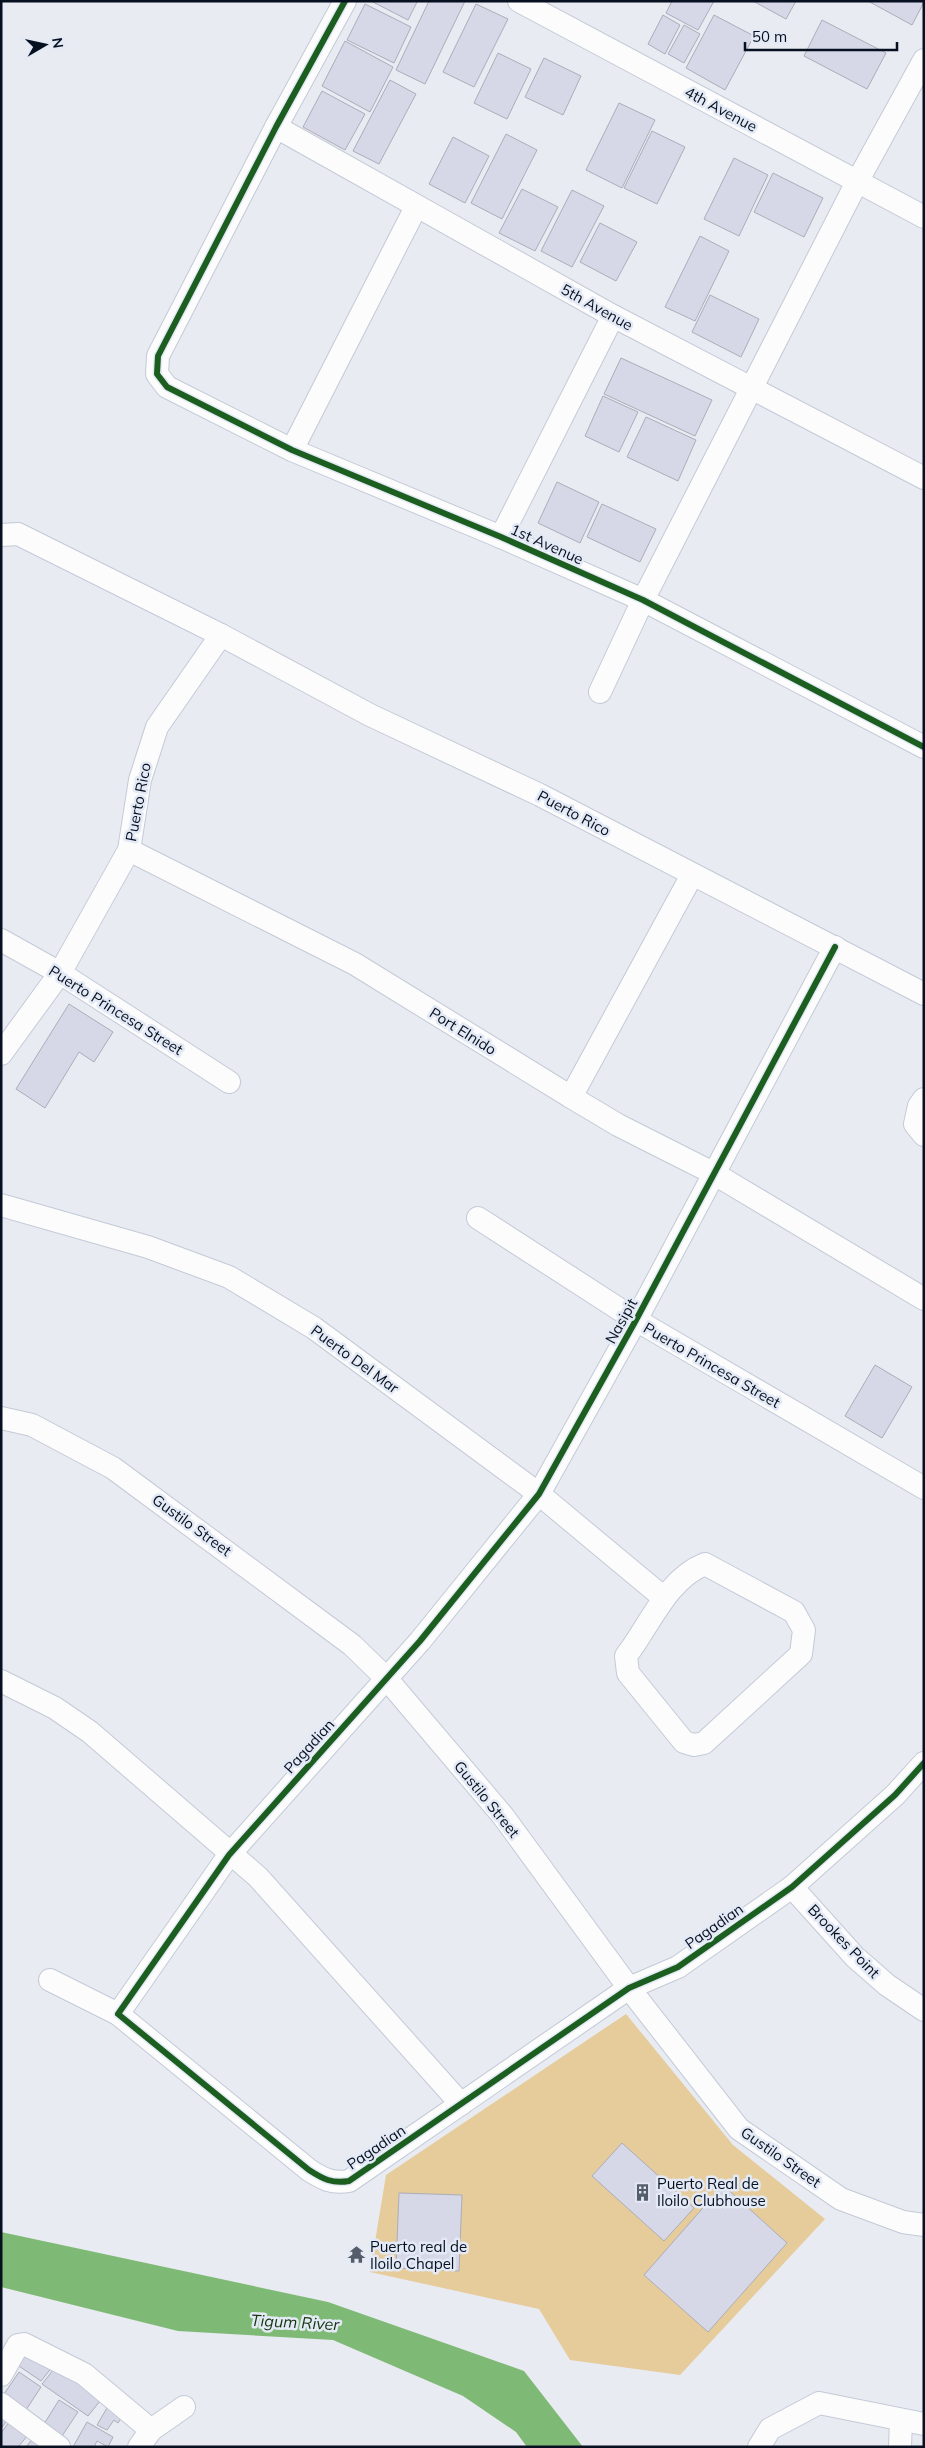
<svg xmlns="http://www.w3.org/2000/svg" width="925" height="2448" font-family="Mulish,sans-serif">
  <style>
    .green { fill: #e6cb9b }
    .water { fill: #7eba75 }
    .building { fill: #d6d8e8; stroke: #abadb9 }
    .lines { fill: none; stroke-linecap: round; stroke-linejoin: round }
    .minor-casing { stroke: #c3cad7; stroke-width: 24 }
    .minor { stroke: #fcfcfd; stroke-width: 22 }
    .cycleway-casing { stroke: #e4eaf5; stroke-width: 9 }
    .cycleway { stroke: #1b5e20; stroke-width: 6 }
    .labels { text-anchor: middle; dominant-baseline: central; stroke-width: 5; stroke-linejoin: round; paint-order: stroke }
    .street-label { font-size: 15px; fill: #061021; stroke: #e4eaf5 }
    .poi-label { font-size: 15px; fill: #061021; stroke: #e4eaf5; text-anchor: start }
    .water-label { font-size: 16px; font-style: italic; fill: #13340c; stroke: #e4eaf5 }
  </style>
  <rect width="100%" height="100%" fill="#e8ebf1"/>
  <polygon class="green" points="626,2014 733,2145 825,2219 680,2375 570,2360 539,2309 370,2272 386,2175"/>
  <polygon class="water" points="1,2232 328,2302 524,2371 583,2447 527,2447 516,2432 463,2396 333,2340 178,2331 1,2287"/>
  <g class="building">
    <polygon points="371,1 414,1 417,2 408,20"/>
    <polygon points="429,1 465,1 425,84 396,70"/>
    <polygon points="672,1 714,1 698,30 666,13"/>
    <polygon points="753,1 796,1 786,19"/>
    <polygon points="868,1 924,1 924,2 912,25"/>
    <polygon points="365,4 411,27 394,63 347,40"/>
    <polygon points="476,4 508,19 474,87 443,72"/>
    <polygon points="663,15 680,25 665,54 648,44"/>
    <polygon points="714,15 754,36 725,90 686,68"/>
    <polygon points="822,20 886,53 867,89 804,56"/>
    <polygon points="684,25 700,34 684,63 668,54"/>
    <polygon points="345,41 393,67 370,112 322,86"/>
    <polygon points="498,53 531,69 507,119 474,103"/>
    <polygon points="544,58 581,76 563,115 525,97"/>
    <polygon points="390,80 416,94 379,164 353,151"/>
    <polygon points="322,91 365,114 345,150 303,127"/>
    <polygon points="619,103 655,120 622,188 586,170"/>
    <polygon points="652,131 685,147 657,204 624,188"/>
    <polygon points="506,134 537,150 502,219 471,203"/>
    <polygon points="453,137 489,156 465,203 429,184"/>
    <polygon points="734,158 768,175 739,236 704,219"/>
    <polygon points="773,173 823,198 804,237 754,212"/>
    <polygon points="522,189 558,207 535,251 499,233"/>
    <polygon points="572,190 604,206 572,267 541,251"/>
    <polygon points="600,223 637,242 616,281 580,262"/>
    <polygon points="700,236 729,251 695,321 665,307"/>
    <polygon points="710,295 759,319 741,357 692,332"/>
    <polygon points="621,358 712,400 695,436 604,394"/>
    <polygon points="603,396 638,412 619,452 585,436"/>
    <polygon points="646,417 696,440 678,481 627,457"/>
    <polygon points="557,482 599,502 580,543 538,523"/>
    <polygon points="602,504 656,529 640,562 587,537"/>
    <polygon points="69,1004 113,1032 94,1062 79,1052 45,1108 16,1089"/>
    <polygon points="875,1365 912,1387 882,1438 845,1416"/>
    <polygon points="622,2143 694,2208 664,2241 592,2176"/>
    <polygon points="723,2185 787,2243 708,2332 644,2275"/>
    <polygon points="399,2193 462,2195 459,2271 396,2268"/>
    <polygon points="25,2347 53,2366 41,2381 13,2362"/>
    <polygon points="58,2364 104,2396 88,2416 42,2384"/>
    <polygon points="19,2372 41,2387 24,2413 2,2397"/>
    <polygon points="59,2400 78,2412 62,2436 44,2424"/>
    <polygon points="107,2408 125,2412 118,2423 114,2420 107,2430 97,2425"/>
    <polygon points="1,2416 7,2420 1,2429"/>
    <polygon points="10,2421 28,2435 18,2447 1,2447 1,2433"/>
    <polygon points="87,2422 113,2437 108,2447 97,2441 94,2447 73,2447"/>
    <polygon points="34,2437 47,2447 26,2447"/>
  </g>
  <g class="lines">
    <defs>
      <g id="minor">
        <polyline points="345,1 276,127 158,356 157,374 167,387 292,450 501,537 643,600 924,747"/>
        <polyline points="519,1 924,217"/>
        <polyline points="276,127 613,316 924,478"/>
        <polyline points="292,450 416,207"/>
        <polyline points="1,535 18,534 221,635 370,715 540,795 924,994"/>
        <polyline points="501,537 613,316"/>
        <polyline points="600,692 643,600 857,182 924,60"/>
        <polyline points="129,850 355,964 571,1097 692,875"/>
        <polyline points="1,940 60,973 229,1082"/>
        <path d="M835,947L636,1320L539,1494L420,1641L229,1855L118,2014L309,2170C323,2179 332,2184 349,2181L629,1988L678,1967L792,1887L895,1795L924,1763"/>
        <polyline points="1,1054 60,973 129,850 140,780 157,727 221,635"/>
        <polyline points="571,1097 618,1125 713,1173 924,1299"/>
        <polyline points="924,1099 919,1106 915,1124 924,1135"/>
        <polyline points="1,1205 148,1247 229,1277 314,1328 539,1494 664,1598"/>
        <polyline points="478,1218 636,1320 924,1488"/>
        <polyline points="1,1418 32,1425 113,1468 352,1645 386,1678 503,1816 629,1988 739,2129 841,2199 903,2222 924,2225"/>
        <path d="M705,1564L794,1612L804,1630L801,1654L704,1743L694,1745L684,1742L628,1673L626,1656C650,1625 667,1579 705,1564Z"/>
        <polyline points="1,1681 55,1708 90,1732 258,1877 461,2104"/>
        <polyline points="792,1887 855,1957 887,1985 924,2010"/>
        <polyline points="50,1980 118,2014"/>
        <polyline points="1,2375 18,2345 24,2344 84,2374 151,2430 139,2447"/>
        <polyline points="1,2404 59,2447"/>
        <polyline points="151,2430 184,2407"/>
        <polyline points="759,2447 770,2429 819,2403 924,2424"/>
        <polyline points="900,2447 901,2420"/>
      </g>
    </defs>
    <use href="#minor" class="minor-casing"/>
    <use href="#minor" class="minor"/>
    <defs>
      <g id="cycleway">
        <polyline points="345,1 276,127 158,356 157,374 167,387 292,450 501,537 643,600 924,747"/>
        <path d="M835,947L636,1320L539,1494L420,1641L229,1855L118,2014L309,2170C323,2179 332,2184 349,2181L629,1988L678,1967L792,1887L895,1795L924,1763"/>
      </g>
    </defs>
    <use href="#cycleway" class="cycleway-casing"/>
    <use href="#cycleway" class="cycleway"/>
  </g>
  <defs>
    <symbol id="building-bare" viewBox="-9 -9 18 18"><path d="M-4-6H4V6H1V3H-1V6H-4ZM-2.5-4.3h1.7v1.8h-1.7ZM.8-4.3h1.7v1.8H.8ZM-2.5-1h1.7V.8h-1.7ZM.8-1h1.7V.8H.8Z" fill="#555d6a" stroke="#e4eaf5" stroke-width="2.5" paint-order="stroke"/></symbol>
    <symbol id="temple-bare" viewBox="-9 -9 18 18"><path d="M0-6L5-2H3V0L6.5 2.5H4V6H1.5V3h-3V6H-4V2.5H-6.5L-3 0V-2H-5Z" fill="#555d6a" stroke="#e4eaf5" stroke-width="2.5" paint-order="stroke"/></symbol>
  </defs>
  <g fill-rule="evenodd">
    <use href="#building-bare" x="630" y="2180" width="25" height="25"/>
    <use href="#temple-bare" x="344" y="2242" width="25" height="25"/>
  </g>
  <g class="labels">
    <g class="street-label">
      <text transform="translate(721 109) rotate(28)">4th Avenue</text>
      <text transform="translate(597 307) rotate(29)">5th Avenue</text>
      <text transform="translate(547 544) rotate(24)">1st Avenue</text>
      <text transform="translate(138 802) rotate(-79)">Puerto Rico</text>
      <text transform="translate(574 813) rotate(28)">Puerto Rico</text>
      <text transform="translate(116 1010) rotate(32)">Puerto Princesa Street</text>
      <text transform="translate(463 1031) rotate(32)">Port Elnido</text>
      <text transform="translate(621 1321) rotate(-61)">Nasipit</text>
      <text transform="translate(355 1359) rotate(36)">Puerto Del Mar</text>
      <text transform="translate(712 1365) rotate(30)">Puerto Princesa Street</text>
      <text transform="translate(192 1525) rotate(36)">Gustilo Street</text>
      <text transform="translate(309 1746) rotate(-48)">Pagadian</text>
      <text transform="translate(487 1799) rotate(51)">Gustilo Street</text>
      <text transform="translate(714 1926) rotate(-35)">Pagadian</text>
      <text transform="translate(844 1941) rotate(46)">Brookes Point</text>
      <text transform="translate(376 2147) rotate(-34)">Pagadian</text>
      <text transform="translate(781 2157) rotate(35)">Gustilo Street</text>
    </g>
    <g class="poi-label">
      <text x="657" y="2183">Puerto Real de<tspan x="657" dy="17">Iloilo Clubhouse</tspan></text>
      <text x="370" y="2246">Puerto real de<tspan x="370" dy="17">Iloilo Chapel</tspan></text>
    </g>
    <g class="water-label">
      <text transform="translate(295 2322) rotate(3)">Tigum River</text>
    </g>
  </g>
  <rect width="925" height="2448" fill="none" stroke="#061021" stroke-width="5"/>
  <g transform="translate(45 45) rotate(81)" stroke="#e4eaf5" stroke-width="4" paint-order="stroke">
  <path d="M0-4L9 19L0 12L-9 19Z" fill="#061021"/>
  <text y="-8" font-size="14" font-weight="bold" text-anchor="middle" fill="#061021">N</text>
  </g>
  <path d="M745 42v8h152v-8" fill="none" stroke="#061021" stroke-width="2.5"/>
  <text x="752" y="42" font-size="15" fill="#061021" stroke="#e4eaf5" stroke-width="4" paint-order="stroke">50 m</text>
</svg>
